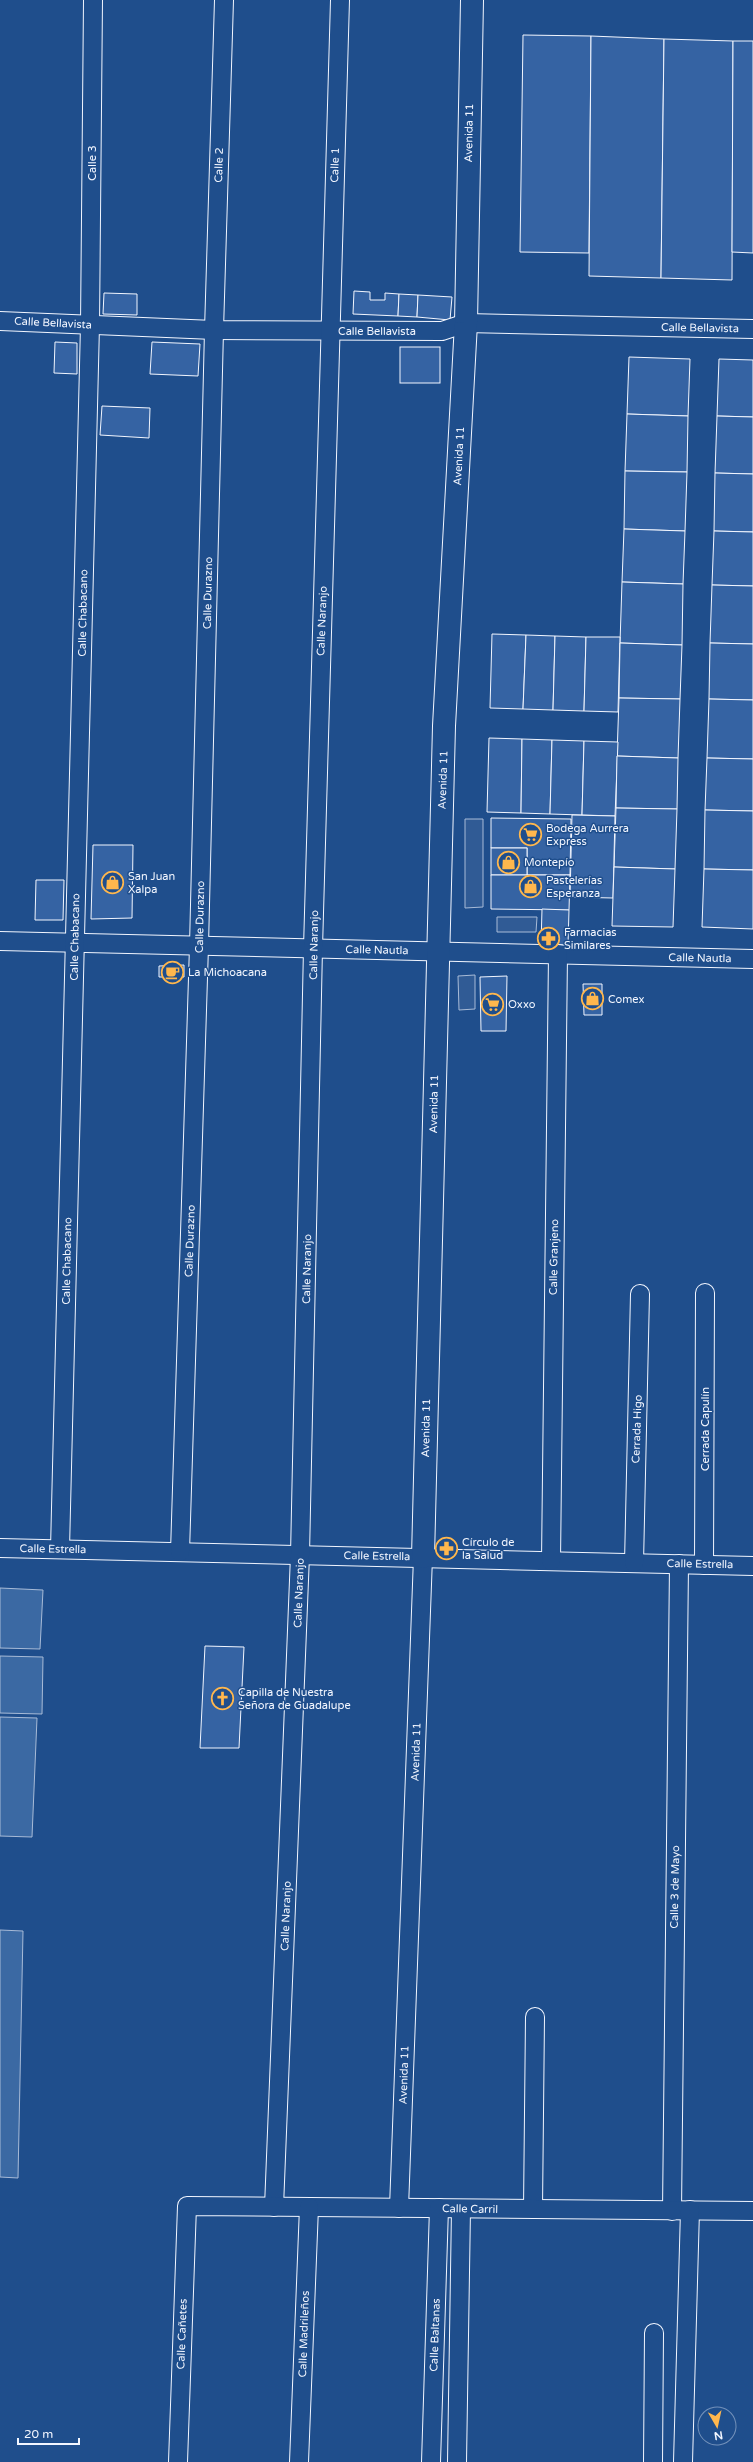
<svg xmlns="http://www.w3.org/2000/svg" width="753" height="2462" font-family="'Varela Round',sans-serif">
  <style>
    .parking { fill: #305b95; stroke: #a8bbd7 }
    .water { fill: #3b69a3; stroke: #a8bbd7 }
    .building { fill: #3563a3; stroke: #f2f6ff }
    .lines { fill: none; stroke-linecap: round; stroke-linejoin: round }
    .minor-casing { stroke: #f2f6ff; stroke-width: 20 }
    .tertiary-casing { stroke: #f2f6ff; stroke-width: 24 }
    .minor { stroke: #1f4e8c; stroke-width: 18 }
    .tertiary { stroke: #1f4e8c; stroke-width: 22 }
    .labels { text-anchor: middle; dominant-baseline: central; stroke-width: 3; stroke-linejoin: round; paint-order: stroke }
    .street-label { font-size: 11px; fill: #f2f6ff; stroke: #1f4e8c }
    .poi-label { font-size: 11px; fill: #f2f6ff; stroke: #1f4e8c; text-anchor: start }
  </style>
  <rect width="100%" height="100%" fill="#1f4e8c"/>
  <g class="parking">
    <polygon points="465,819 483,819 483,907 465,908"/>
    <polygon points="497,917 537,917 536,932 497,932"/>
    <polygon points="475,975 475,1009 459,1010 458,976"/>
  </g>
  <g class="water">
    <polygon points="0,1588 43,1590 40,1649 0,1648"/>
    <polygon points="0,1656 43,1657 42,1714 0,1713"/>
    <polygon points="0,1717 37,1718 32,1837 0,1836"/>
    <polygon points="0,1930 23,1931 18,2178 0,2177"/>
  </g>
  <g class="building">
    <polygon points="523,35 591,36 589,253 520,252"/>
    <polygon points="591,36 664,39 661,278 589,276"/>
    <polygon points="664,39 733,41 732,280 661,278"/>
    <polygon points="733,41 753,41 753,253 732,252"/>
    <polygon points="354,291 370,292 370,300 385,300 385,293 399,294 398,316 353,314"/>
    <polygon points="104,293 137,294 137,315 103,314"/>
    <polygon points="399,294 418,295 417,317 398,316"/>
    <polygon points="418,295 452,297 450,320 417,317"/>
    <polygon points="55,342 77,343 77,374 54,373"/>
    <polygon points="152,342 200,344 198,376 150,374"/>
    <rect x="400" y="347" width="40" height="36"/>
    <polygon points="629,357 690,359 688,416 627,414"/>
    <polygon points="719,359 753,360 753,417 717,416"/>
    <polygon points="102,406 150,408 149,438 100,435"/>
    <polygon points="627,414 688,416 687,472 625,471"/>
    <polygon points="717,416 753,417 753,474 715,473"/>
    <polygon points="625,471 687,472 685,531 624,529"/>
    <polygon points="715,473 753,474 753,532 714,531"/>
    <polygon points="624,529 685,531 683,584 622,582"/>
    <polygon points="714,531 753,532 753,586 712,585"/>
    <polygon points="622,582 683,584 682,645 620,643"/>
    <polygon points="712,585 753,586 753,644 710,643"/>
    <polygon points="492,634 526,635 523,709 490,708"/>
    <polygon points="526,635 555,636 553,710 523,709"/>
    <polygon points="555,636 586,637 584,711 553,710"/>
    <polygon points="586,637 620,637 618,712 584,711"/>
    <polygon points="620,643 682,645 680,699 619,698"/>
    <polygon points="710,643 753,644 753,700 709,699"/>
    <polygon points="619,698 680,699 678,758 617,756"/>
    <polygon points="709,699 753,700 753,759 707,758"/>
    <polygon points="489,738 522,739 521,813 487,812"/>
    <polygon points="522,739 552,740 550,814 521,813"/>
    <polygon points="552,740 584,741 582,815 550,814"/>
    <polygon points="584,741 618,742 615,816 582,815"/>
    <polygon points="617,756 678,758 677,809 616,808"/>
    <polygon points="707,758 753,759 753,811 705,810"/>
    <polygon points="616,808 677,809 675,869 614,867"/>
    <polygon points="705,810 753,811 753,870 704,869"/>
    <polygon points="572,815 615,816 613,898 570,897"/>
    <polygon points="491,818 571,819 570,875 527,875 527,848 491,848"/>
    <polygon points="93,845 133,845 132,918 91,919"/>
    <rect x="491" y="848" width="36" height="27"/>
    <polygon points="614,867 675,869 673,927 612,926"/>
    <polygon points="704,869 753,870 753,929 702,927"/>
    <polygon points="491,875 570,875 569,910 491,909"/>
    <polygon points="36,880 64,880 63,920 35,920"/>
    <polygon points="542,909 569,910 568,945 541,945"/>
    <polygon points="184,965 184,977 159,977 159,966"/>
    <polygon points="507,976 506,1031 481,1031 480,977"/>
    <polygon points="583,984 602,984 602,1015 584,1015"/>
    <polygon points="205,1646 244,1647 239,1748 200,1748"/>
  </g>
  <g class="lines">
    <defs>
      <g id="minor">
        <polyline points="0,321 214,330 442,331 466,323 753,329"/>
        <polyline points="0,941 753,959"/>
        <polyline points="0,1548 753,1566"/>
        <polyline points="60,1549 90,325 93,0"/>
        <polyline points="180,1552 199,946 214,330 224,0"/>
        <polyline points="551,1561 558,954"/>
        <polyline points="634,1563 640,1294"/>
        <polyline points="704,1565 705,1293"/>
        <polyline points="274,2207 300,1555 313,948 340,0"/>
        <polyline points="399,2208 423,1557"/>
        <polyline points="533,2209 535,2017"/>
        <polyline points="672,2211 679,1564"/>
        <polyline points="178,2462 187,2206 753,2211"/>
        <polyline points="299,2462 309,2207"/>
        <polyline points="431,2462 439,2208"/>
        <polyline points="457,2462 461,2209"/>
        <polyline points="653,2462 654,2333"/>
        <polyline points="683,2462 690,2210"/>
      </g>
      <polyline id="tertiary" points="423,1557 444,726 466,323 472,0"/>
    </defs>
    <use href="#minor" class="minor-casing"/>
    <use href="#tertiary" class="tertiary-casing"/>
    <use href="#minor" class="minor"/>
    <use href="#tertiary" class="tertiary"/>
  </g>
  <defs>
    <symbol id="supermarket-ring" viewBox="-11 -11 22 22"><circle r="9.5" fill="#1f4e8c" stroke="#ffb74d" stroke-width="1.5"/><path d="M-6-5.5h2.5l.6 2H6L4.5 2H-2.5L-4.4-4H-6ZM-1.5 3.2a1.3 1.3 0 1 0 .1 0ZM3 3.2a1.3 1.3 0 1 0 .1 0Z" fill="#ffb74d"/></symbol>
    <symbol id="shop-ring" viewBox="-11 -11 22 22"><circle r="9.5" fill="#1f4e8c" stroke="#ffb74d" stroke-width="1.5"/><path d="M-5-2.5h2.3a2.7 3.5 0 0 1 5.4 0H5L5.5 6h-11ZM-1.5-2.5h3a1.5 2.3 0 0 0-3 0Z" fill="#ffb74d"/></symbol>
    <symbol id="pharmacy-ring" viewBox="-11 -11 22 22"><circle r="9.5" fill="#1f4e8c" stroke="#ffb74d" stroke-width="1.5"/><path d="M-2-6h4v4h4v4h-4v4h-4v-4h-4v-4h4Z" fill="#ffb74d"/></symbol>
    <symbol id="cafe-ring" viewBox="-11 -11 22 22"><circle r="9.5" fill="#1f4e8c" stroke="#ffb74d" stroke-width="1.5"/><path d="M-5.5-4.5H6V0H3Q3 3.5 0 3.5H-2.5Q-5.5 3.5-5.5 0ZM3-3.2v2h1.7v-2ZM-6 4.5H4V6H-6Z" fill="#ffb74d"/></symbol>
    <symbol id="church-ring" viewBox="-11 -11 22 22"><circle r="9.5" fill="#1f4e8c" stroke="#ffb74d" stroke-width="1.5"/><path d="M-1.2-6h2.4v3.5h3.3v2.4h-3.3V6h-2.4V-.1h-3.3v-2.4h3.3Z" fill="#ffb74d"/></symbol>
  </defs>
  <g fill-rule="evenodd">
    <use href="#supermarket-ring" x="518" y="822" width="25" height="25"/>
    <use href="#shop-ring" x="496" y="850" width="25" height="25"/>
    <use href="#shop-ring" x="100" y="870" width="25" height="25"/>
    <use href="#shop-ring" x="518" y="874" width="25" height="25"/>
    <use href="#pharmacy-ring" x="536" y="926" width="25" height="25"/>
    <use href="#cafe-ring" x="160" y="960" width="25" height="25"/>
    <use href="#shop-ring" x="580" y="986" width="25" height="25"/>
    <use href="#supermarket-ring" x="480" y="992" width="25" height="25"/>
    <use href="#pharmacy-ring" x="434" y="1536" width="25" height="25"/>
    <use href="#church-ring" x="210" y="1686" width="25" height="25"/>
  </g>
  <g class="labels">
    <g class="street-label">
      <text transform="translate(469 133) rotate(-89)">Avenida 11</text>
      <text transform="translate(92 163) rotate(-90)">Calle 3</text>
      <text transform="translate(219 165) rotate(-88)">Calle 2</text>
      <text transform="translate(335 165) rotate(-88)">Calle 1</text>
      <text transform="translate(53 323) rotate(3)">Calle Bellavista</text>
      <text transform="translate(700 328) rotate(1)">Calle Bellavista</text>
      <text x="377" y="331">Calle Bellavista</text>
      <text transform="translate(459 456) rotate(-87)">Avenida 11</text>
      <text transform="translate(208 593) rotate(-89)">Calle Durazno</text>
      <text transform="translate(83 613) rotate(-89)">Calle Chabacano</text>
      <text transform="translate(322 621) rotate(-88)">Calle Naranjo</text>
      <text transform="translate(443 780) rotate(-88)">Avenida 11</text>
      <text transform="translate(200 917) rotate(-89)">Calle Durazno</text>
      <text transform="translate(75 937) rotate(-89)">Calle Chabacano</text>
      <text transform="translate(314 945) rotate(-89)">Calle Naranjo</text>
      <text transform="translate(377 950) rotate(1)">Calle Nautla</text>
      <text transform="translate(700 958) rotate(1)">Calle Nautla</text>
      <text transform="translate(434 1104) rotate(-89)">Avenida 11</text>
      <text transform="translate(190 1241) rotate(-88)">Calle Durazno</text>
      <text transform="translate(554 1257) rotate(-89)">Calle Granjeno</text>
      <text transform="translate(67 1261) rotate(-89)">Calle Chabacano</text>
      <text transform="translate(307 1269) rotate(-89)">Calle Naranjo</text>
      <text transform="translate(426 1428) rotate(-89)">Avenida 11</text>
      <text transform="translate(637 1429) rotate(-88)">Cerrada Higo</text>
      <text transform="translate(705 1429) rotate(-90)">Cerrada Capulín</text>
      <text transform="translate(53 1549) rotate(1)">Calle Estrella</text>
      <text transform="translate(377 1556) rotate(1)">Calle Estrella</text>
      <text transform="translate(700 1564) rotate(1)">Calle Estrella</text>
      <text transform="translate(299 1593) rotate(-88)">Calle Naranjo</text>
      <text transform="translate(416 1752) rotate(-88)">Avenida 11</text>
      <text transform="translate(675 1887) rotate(-89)">Calle 3 de Mayo</text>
      <text transform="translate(286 1916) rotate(-88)">Calle Naranjo</text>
      <text transform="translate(404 2075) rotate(-88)">Avenida 11</text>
      <text transform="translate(470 2209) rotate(1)">Calle Carril</text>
      <text transform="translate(182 2334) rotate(-88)">Calle Cañetes</text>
      <text transform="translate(304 2334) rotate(-88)">Calle Madrileños</text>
      <text transform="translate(435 2335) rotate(-88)">Calle Baltanas</text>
    </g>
    <g class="poi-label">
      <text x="546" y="828">Bodega Aurrera<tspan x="546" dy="13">Express</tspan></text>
      <text x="524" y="862">Montepío</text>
      <text x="128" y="876">San Juan<tspan x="128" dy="13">Xalpa</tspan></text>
      <text x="546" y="880">Pastelerías<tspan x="546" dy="13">Esperanza</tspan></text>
      <text x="564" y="932">Farmacias<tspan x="564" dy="13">Similares</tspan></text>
      <text x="188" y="972">La Michoacana</text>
      <text x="608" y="999">Comex</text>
      <text x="508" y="1004">Oxxo</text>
      <text x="462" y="1542">Círculo de<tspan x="462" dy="13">la Salud</tspan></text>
      <text x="238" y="1692">Capilla de Nuestra<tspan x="238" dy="13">Señora de Guadalupe</tspan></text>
    </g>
  </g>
  <g transform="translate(717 2426) rotate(171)"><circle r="19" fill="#1f4e8c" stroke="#7391ba"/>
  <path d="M0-3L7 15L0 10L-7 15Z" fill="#ffb74d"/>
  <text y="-6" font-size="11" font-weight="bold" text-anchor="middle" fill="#f2f6ff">N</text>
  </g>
  <path d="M18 2438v6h61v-6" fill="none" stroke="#f2f6ff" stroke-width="2"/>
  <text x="24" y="2438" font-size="12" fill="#f2f6ff" stroke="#1f4e8c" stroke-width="3" paint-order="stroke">20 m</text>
</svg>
